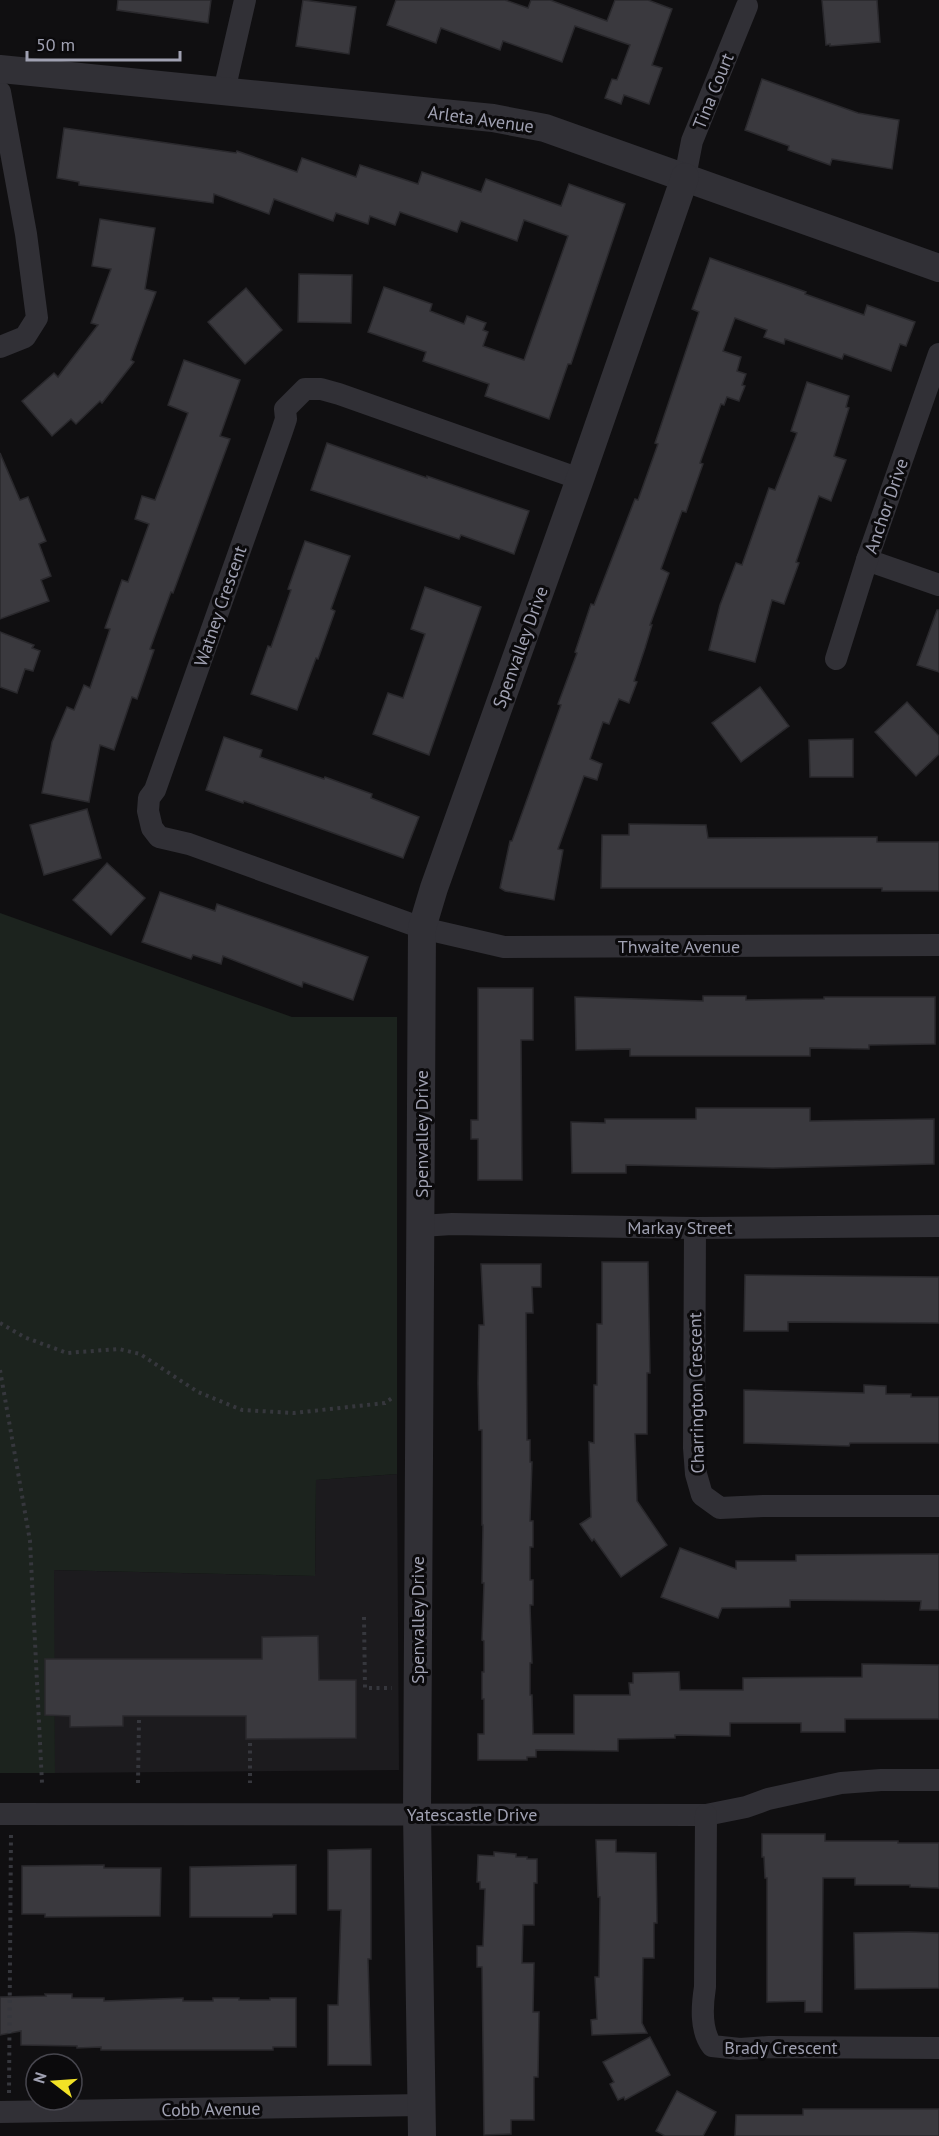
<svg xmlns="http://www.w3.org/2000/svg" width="939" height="2136" font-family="'PT Sans',sans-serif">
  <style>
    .built { fill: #1c1b1e }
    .green { fill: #1c231e }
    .building { fill: #3a393e; stroke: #2a292d; stroke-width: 1.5 }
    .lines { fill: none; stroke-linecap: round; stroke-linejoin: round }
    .path { stroke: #36373d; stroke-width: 4; stroke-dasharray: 3 4.5; stroke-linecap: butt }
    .minor { stroke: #313036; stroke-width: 22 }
    .tertiary { stroke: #313036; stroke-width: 28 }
    .labels { text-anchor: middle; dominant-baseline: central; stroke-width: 6; stroke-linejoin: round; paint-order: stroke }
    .street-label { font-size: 18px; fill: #a0a1b2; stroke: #0b0a0c }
  </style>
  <rect width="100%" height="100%" fill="#100f11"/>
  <polygon class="built" points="397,1474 399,1770 55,1773 53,1570 315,1576 316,1480"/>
  <polygon class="green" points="0,913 292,1017 397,1017 397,1474 316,1480 315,1576 54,1570 55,1773 0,1773"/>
  <g class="building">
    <polygon points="118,0 211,0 208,23 117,10"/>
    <polygon points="303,0 356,7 349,54 296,46"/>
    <polygon points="396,0 505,0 528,8 531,0 550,0 607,21 615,0 648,0 672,9 652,65 662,68 649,104 624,95 621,104 605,98 612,79 617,80 630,45 575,26 562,62 503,41 500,50 441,28 436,43 387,25"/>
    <polygon points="822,0 877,0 880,42 830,46 830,44 826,45"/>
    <polygon points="762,79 858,113 899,120 892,169 832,159 830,165 788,150 789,146 745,130"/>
    <polygon points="64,128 236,153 237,151 297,172 302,158 356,177 360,165 418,184 422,172 481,192 486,179 561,206 569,184 625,204 571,364 568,364 549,419 485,396 489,384 423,361 426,352 368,332 384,287 432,304 430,311 464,324 467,316 486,323 483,330 488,332 483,346 524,360 568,236 524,220 517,241 461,221 457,232 400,212 395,225 370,216 368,224 336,213 333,221 274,199 269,214 214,194 213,203 79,185 79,182 57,178"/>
    <polygon points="100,219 155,228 145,289 156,292 131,360 134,362 102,403 100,401 76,424 71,419 52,436 22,401 54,373 58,377 98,325 91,323 111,269 92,266"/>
    <polygon points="710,258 806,292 805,294 864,315 867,305 915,322 906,346 900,344 891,371 844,354 842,359 785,339 784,344 764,337 767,330 735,318 723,351 741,357 737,371 746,374 742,385 745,386 739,401 727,397 724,405 721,404 700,463 703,464 686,512 682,511 661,569 669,573 650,625 652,625 645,648 634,681 637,682 629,703 619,699 609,724 603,722 590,759 602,764 597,780 584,776 558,849 563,850 554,900 505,891 500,888 510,841 512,841 561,705 558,704 577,653 575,652 591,604 594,605 635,499 638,500 658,444 655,443 699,312 692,309"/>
    <polygon points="299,274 352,275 351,323 298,322"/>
    <polygon points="246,288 282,330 245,364 208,322"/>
    <polygon points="184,360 240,380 220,436 230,439 173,593 171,592 150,649 154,650 137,699 132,697 114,750 100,745 89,802 42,793 52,742 67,707 74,710 84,685 90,688 110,629 105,628 122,580 128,582 149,524 135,519 142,496 155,500 188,413 168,405"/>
    <polygon points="807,382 849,396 846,407 849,408 834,456 846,460 831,501 819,496 796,562 799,563 784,604 772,600 755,662 709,650 720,605 736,563 742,565 769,488 775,490 797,433 791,431"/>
    <polygon points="327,443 427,478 427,476 529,511 514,554 461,535 459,539 311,490"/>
    <polygon points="0,453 20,500 28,497 46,541 39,544 51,576 41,580 49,601 0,619"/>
    <polygon points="305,541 350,556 331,609 335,611 318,659 316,658 297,710 251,694 268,646 271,647 291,590 288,589"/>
    <polygon points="425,587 481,607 429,755 373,734 388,693 403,698 425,634 411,629"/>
    <polygon points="937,610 939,610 939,672 917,665"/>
    <polygon points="0,632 34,645 32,648 40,651 33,671 25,669 17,693 0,687"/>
    <polygon points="760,687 789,726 741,762 712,723"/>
    <polygon points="907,702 939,736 939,754 916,776 875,732"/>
    <polygon points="224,737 262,750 260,757 324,779 325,777 372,794 371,798 419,817 403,858 244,801 243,803 206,790"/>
    <polygon points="853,739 853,777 810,777 809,740"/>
    <polygon points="87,809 101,858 44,875 30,825"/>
    <polygon points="629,824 706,825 708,838 877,837 877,842 939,842 939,891 882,891 882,888 601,888 602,835 629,835"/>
    <polygon points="107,863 145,898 111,935 73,900"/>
    <polygon points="160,892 215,911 217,904 368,957 353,1000 303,982 302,987 223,956 221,964 193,955 191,959 142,942"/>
    <polygon points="478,988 533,988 533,1040 521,1040 522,1180 478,1180 478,1139 471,1139 471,1120 478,1120"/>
    <polygon points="703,996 746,996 746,1000 824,999 824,997 935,997 935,1044 869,1045 869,1049 810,1048 810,1056 630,1056 630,1049 576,1050 575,997 703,1001"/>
    <polygon points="696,1108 810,1108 810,1121 934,1119 934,1164 773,1168 626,1165 626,1173 572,1173 571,1122 605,1123 605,1119 696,1119"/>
    <polygon points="602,1262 648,1262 650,1373 647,1373 647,1434 635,1434 637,1501 667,1545 621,1577 594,1539 592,1541 580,1524 591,1517 589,1442 594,1443 594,1385 597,1385 597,1324 602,1324"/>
    <polygon points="481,1264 541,1264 541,1287 532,1287 533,1313 526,1313 527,1440 530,1440 530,1462 532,1462 530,1521 533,1521 533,1547 530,1547 530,1580 533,1580 533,1605 530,1605 532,1663 530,1663 530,1695 532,1695 533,1734 574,1734 574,1695 630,1695 629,1683 633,1683 633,1673 679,1672 680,1690 743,1690 743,1678 862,1677 862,1664 939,1665 939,1719 845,1719 845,1732 801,1732 801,1723 730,1723 730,1736 675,1735 675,1738 618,1739 618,1751 536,1750 536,1757 527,1757 527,1760 478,1760 478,1734 484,1734 484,1699 482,1699 482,1672 484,1672 484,1641 482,1640 484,1583 482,1583 483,1525 482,1525 482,1430 479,1430 478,1383 479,1325 484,1325"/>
    <polygon points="745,1275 939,1277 939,1323 788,1322 788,1331 744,1331"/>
    <polygon points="864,1385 886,1386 886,1394 911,1394 911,1397 939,1397 939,1443 850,1443 849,1446 744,1443 744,1390 864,1393"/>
    <polygon points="680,1548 736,1569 736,1561 796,1561 796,1555 939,1554 939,1610 920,1610 921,1601 790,1600 790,1607 722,1608 718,1618 661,1597"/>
    <polygon points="318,1636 319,1680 356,1680 356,1738 246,1739 246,1716 123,1716 123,1726 70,1727 70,1716 45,1715 45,1659 262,1659 262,1637"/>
    <polygon points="762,1834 825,1834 825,1841 898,1841 898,1843 939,1843 939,1888 910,1887 910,1885 855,1885 855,1878 823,1878 822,2012 805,2012 805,2001 767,2002 767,1878 765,1878 764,1857 762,1857"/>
    <polygon points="596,1840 616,1840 616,1852 656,1853 657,1923 654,1923 654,1958 643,1958 642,2023 647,2033 592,2035 591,2020 597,2019 595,1977 599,1977 600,1897 598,1897"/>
    <polygon points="371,1849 371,1959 368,1959 371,2065 328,2065 328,2005 338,2005 341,1910 328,1910 328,1850"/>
    <polygon points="494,1852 516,1854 516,1857 527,1857 527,1859 537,1859 537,1883 534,1883 534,1925 523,1925 522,1963 534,1963 533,2012 539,2012 538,2077 534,2077 534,2120 511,2120 511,2134 484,2135 482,1967 477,1967 477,1946 483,1946 485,1889 480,1889 480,1882 477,1882 478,1855 494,1856"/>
    <polygon points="104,1865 104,1868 161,1868 160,1916 45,1917 45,1914 22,1914 22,1866"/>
    <polygon points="296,1865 296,1914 273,1914 272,1917 190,1917 190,1867"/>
    <polygon points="909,1932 939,1933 939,1988 855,1989 854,1933"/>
    <polygon points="45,1994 72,1994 72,1998 104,1998 104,2001 183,1998 183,2001 213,2001 213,1998 239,1998 239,2000 270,2000 270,1998 296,1998 296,2047 273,2047 273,2050 101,2050 101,2047 77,2048 77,2046 21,2045 21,2031 0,2035 0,1997 46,1996"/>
    <polygon points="650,2037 670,2075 625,2100 624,2097 618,2100 610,2084 614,2082 603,2062"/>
    <polygon points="677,2091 716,2112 703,2136 665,2136 656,2131"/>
    <polygon points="803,2109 939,2109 939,2136 735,2136 736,2115 803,2115"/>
  </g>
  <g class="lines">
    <g class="path">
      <polyline points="0,1323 24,1337 67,1353 119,1349 140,1354 198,1392 242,1410 294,1413 385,1403 392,1398"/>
      <polyline points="0,1370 30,1541 42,1783"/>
      <polyline points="364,1617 365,1688 392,1688"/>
      <polyline points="250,1743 250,1783"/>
      <polyline points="138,1783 139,1720"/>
      <polyline points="9,2093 11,1834"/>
    </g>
    <g class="minor">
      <polyline points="224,91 245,0"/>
      <polyline points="0,92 26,234 37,318 25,337 0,347"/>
      <polyline points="685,177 692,141 747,6"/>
      <polyline points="580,479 339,394 321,389 305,389 285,409 286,419 282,431 155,790 149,798 148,811 152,828 159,837 189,844 422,928 504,947 939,945"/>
      <polyline points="867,560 939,585"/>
      <polyline points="836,659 867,560 939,354"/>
      <polyline points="421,1226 452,1224 695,1228 939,1226"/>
      <polyline points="695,1228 694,1448 696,1474 702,1495 720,1508 763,1506 939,1506"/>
      <polyline points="0,1814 706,1815 746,1807 768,1799 841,1783 881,1780 939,1780"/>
      <path d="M706,1815L705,1987C702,2006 700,2030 712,2046L740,2049L769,2047L939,2048"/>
      <polyline points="0,2112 422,2105"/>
    </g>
    <g class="tertiary">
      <polyline points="0,69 493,118 545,128 939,268"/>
      <polyline points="422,2136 417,1813 422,928 434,888 580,479 685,177"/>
    </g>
  </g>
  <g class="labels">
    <g class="street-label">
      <text transform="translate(713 91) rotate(-68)">Tina Court</text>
      <text transform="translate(481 119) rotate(8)">Arleta Avenue</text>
      <text transform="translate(886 506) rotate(-71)">Anchor Drive</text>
      <text transform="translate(220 606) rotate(-71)">Watney Crescent</text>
      <text transform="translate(520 647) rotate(-70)">Spenvalley Drive</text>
      <text x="679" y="946">Thwaite Avenue</text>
      <text transform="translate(421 1134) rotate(-90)">Spenvalley Drive</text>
      <text x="680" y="1227">Markay Street</text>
      <text transform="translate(696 1393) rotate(-91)">Charrington Crescent</text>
      <text transform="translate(417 1620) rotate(-90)">Spenvalley Drive</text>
      <text x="472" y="1814">Yatescastle Drive</text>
      <text x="781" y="2047">Brady Crescent</text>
      <text transform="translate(211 2109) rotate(-1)">Cobb Avenue</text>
    </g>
  </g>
  <g transform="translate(54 2082) rotate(287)"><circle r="28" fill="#0b0a0c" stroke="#47464e" stroke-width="1.5"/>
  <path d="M0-4.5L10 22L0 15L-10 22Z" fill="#f2e226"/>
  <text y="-9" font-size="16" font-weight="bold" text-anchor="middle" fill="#a0a1b2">N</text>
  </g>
  <path d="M27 51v9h153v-9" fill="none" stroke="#a0a1b2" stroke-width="3"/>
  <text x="36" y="51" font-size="18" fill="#a0a1b2" stroke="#0b0a0c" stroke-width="4.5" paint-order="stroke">50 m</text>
</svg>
